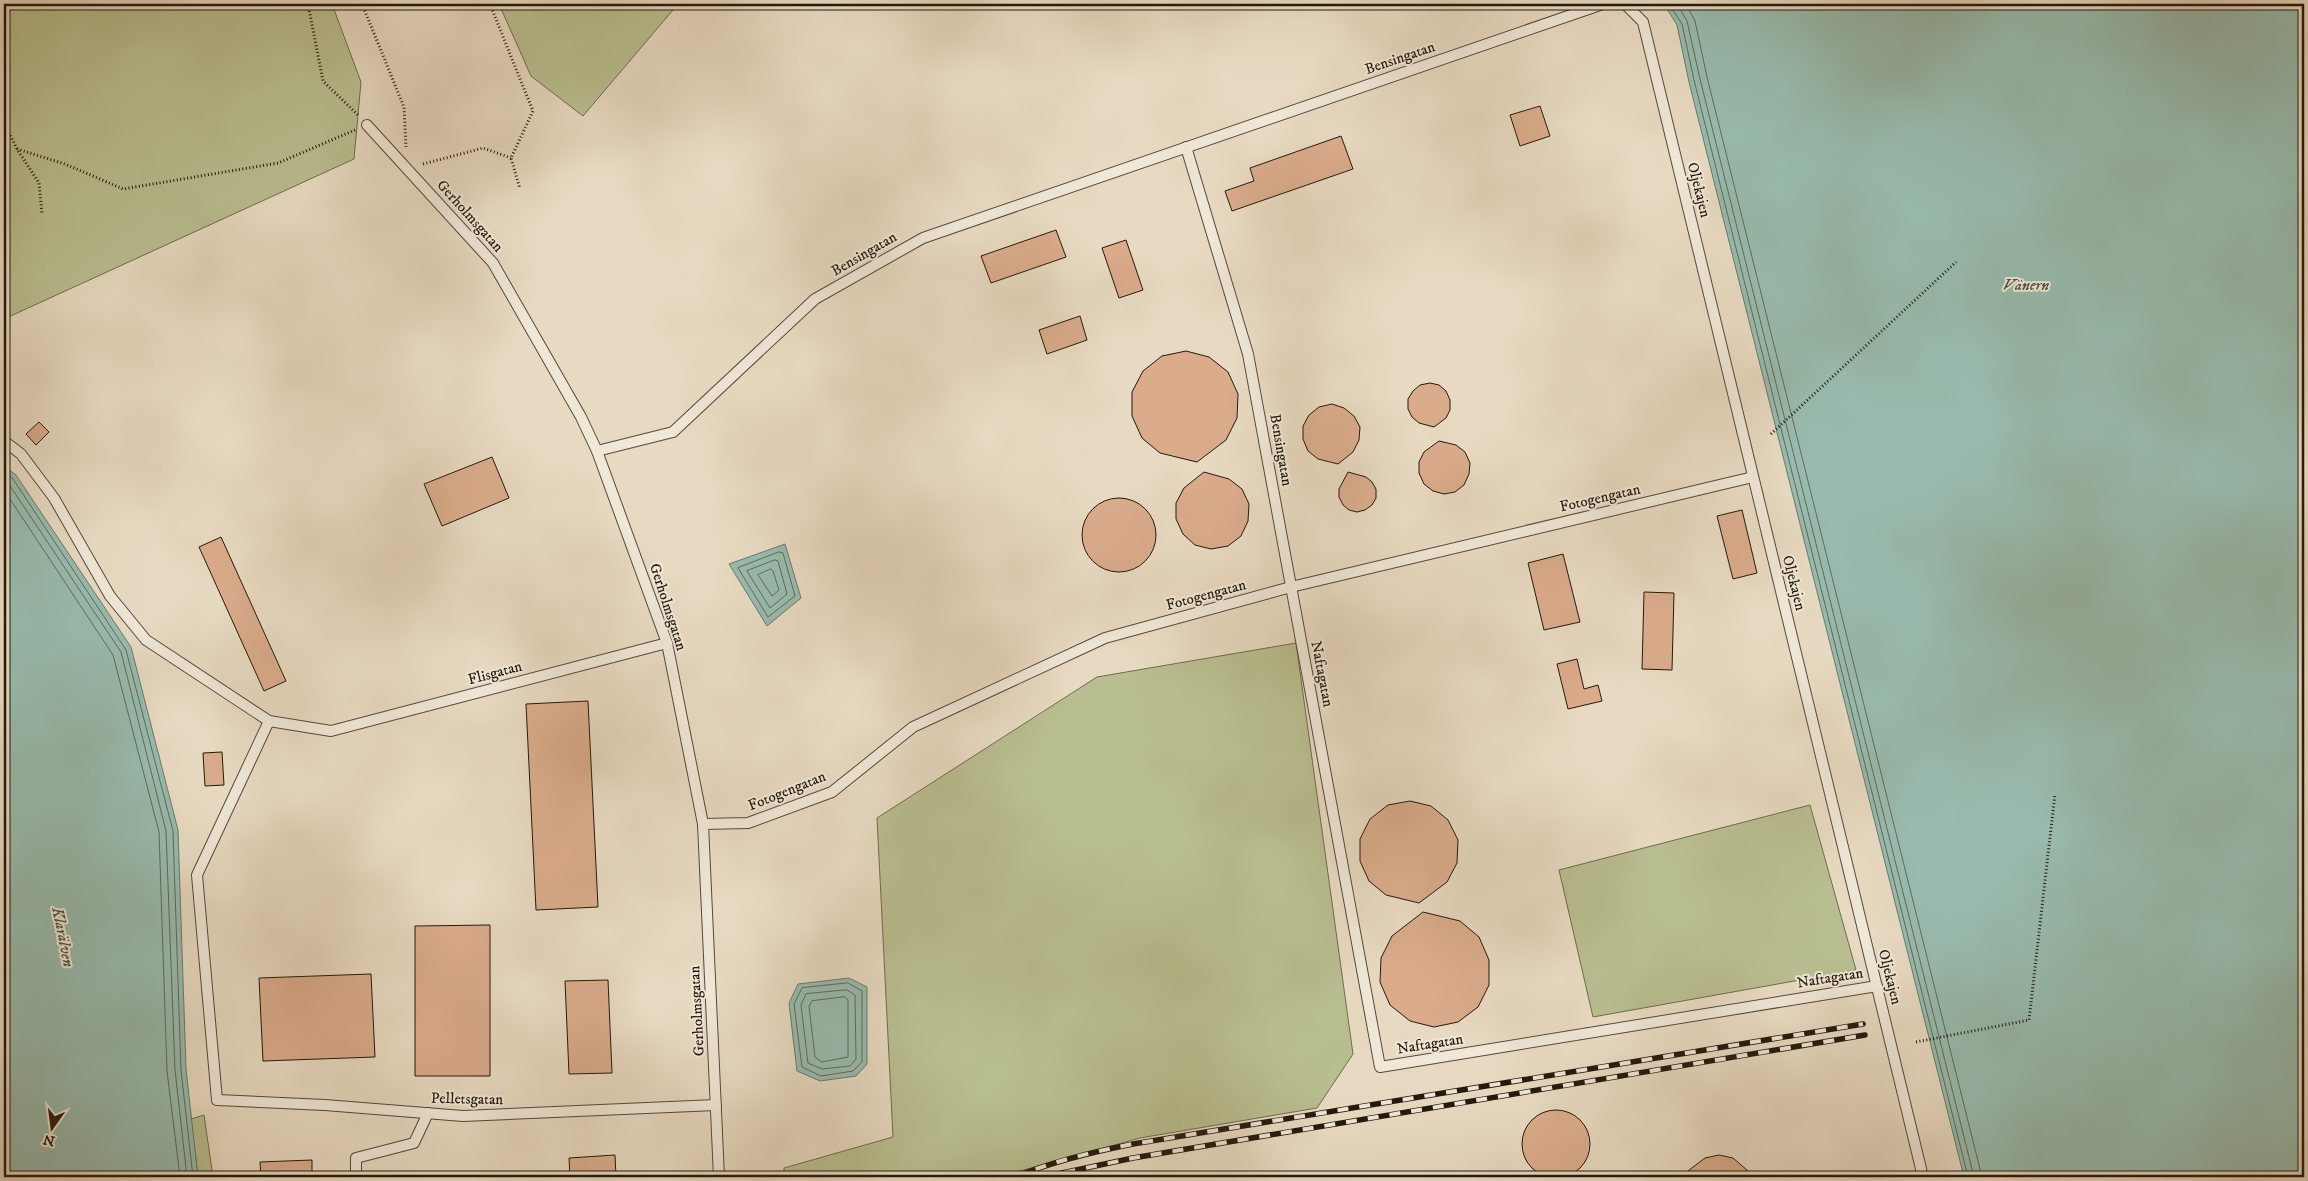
<svg xmlns="http://www.w3.org/2000/svg" width="2308" height="1181" font-family="'IM FELL DW Pica',serif">
  <style>
    .green { fill: #b9be90; stroke: #6e6c4e }
    .water { fill: #98bbae; stroke: #697a6d }
    .lines { fill: none; stroke-linecap: round; stroke-linejoin: round }
    .shore { stroke: #5e6a5d; stroke-width: 1 }
    .building { fill: #daac8c; stroke: #23190c }
    .service-casing { stroke: #54493a; stroke-width: 12 }
    .path { stroke: #23190c; stroke-width: 3; stroke-dasharray: 1 2.5; stroke-linecap: butt }
    .service { stroke: #f0e7d7; stroke-width: 10 }
    .rail-casing { stroke: #23190c; stroke-width: 5.5 }
    .rail { stroke: #f0e7d7; stroke-width: 4; stroke-dasharray: 11; stroke-linecap: butt }
    .labels { text-anchor: middle; dominant-baseline: central; stroke-width: 4; stroke-linejoin: round; paint-order: stroke }
    .street-label { font-size: 15px; fill: #23190c; stroke: #f0e7d7 }
    .water-label { font-size: 16px; font-style: italic; fill: #4c5245; stroke: #f0e7d7 }
  </style>
  <rect width="100%" height="100%" fill="#e8dac2"/>
  <filter id="stains"><feTurbulence type="fractalNoise" baseFrequency=".004" numOctaves="4"/><feColorMatrix values="0 0 0 0 .2 0 0 0 0 .09 0 0 0 0 .02 0 0 0 .5 -.17"/></filter>
  <radialGradient id="worn" r=".72"><stop offset=".6" stop-color="#630" stop-opacity="0"/><stop offset="1" stop-color="#630" stop-opacity=".3"/></radialGradient>
  <g class="green">
    <polygon points="4,4 332,4 361,82 354,159 4,319"/>
    <polygon points="499,4 678,4 583,116 531,76"/>
    <polygon points="1296,643 1353,1054 1317,1108 1140,1138 998,1177 784,1177 784,1168 893,1137 877,818 1097,677"/>
    <polygon points="1810,805 1856,970 1593,1017 1559,870"/>
    <polygon points="204,1115 213,1177 198,1177 191,1119"/>
  </g>
  <g class="water">
    <polygon points="1664,4 2304,4 2304,1177 1964,1177 1689,82 1677,25"/>
    <polygon points="4,466 16,475 131,647 178,830 186,1069 198,1177 4,1177"/>
    <polygon points="785,544 801,598 767,626 729,564"/>
    <polygon points="849,978 867,987 867,1064 856,1076 820,1081 797,1071 789,1003 798,984"/>
  </g>
  <g class="lines">
    <g class="shore">
      <polyline points="1669,4 1682,24 1694,80 1968,1177"/>
      <polyline points="1677,4 1687,21 1700,79 1974,1177"/>
      <polyline points="1686,4 1695,21 1707,77 1982,1177"/>
      <polyline points="4,472 13,479 126,650 173,831 181,1070 193,1177"/>
      <polyline points="4,480 8,483 121,652 166,831 175,1070 187,1177"/>
      <polyline points="4,490 113,655 159,832 167,1071 180,1177"/>
      <polygon points="779,552 783,553 795,596 768,617 738,568"/>
      <polygon points="775,560 778,561 787,594 770,608 747,571"/>
      <polygon points="771,569 773,571 779,590 772,596 758,575"/>
      <polygon points="848,983 862,991 862,1062 853,1071 821,1076 802,1067 794,1004 802,988"/>
      <polygon points="847,990 855,995 856,1059 850,1066 822,1069 808,1063 801,1005 806,994"/>
      <polygon points="845,997 848,1000 848,1057 822,1062 815,1057 809,1006 812,1001"/>
    </g>
  </g>
  <g class="building">
    <polygon points="1540,106 1550,136 1520,146 1510,115"/>
    <polygon points="1341,136 1353,169 1232,211 1225,191 1254,181 1250,168"/>
    <polygon points="1056,230 1066,257 991,283 981,256"/>
    <polygon points="1126,240 1143,290 1119,298 1102,248"/>
    <polygon points="1080,316 1087,340 1047,354 1039,330"/>
    <polygon points="1186,351 1209,357 1228,372 1238,394 1237,418 1226,440 1197,462 1160,453 1142,438 1132,416 1132,392 1143,371 1162,356"/>
    <polygon points="1430,383 1439,385 1446,391 1450,400 1450,410 1446,418 1434,427 1419,423 1412,417 1408,409 1408,399 1413,391 1420,385"/>
    <polygon points="1332,404 1344,408 1354,416 1360,427 1359,440 1353,452 1338,464 1318,459 1308,451 1303,439 1303,426 1309,415 1319,407"/>
    <polygon points="39,422 49,432 36,445 26,434"/>
    <polygon points="1439,441 1456,445 1465,452 1470,463 1469,474 1464,485 1455,492 1444,494 1433,491 1424,484 1419,473 1419,462 1424,452"/>
    <polygon points="492,457 509,498 442,526 424,484"/>
    <polygon points="1204,472 1229,479 1242,489 1249,504 1248,521 1241,536 1228,546 1211,549 1195,545 1183,534 1176,519 1176,503 1184,488"/>
    <polygon points="1348,472 1366,477 1372,482 1376,489 1376,498 1372,505 1365,510 1357,512 1349,510 1343,505 1339,497 1339,489"/>
    <circle cx="1119" cy="535" r="37"/>
    <polygon points="1742,510 1757,573 1733,579 1717,516"/>
    <polygon points="221,537 286,681 264,691 199,547"/>
    <polygon points="1563,554 1580,622 1544,630 1528,563"/>
    <polygon points="1644,592 1674,593 1672,670 1642,669"/>
    <polygon points="1577,659 1584,689 1598,685 1602,701 1568,709 1557,664"/>
    <polygon points="588,701 598,907 536,910 526,704"/>
    <polygon points="222,752 224,785 205,786 203,753"/>
    <polygon points="1410,801 1431,806 1448,820 1458,840 1457,863 1447,882 1419,903 1386,895 1369,881 1360,861 1360,839 1370,819 1388,805"/>
    <polygon points="1423,912 1460,921 1479,937 1489,960 1489,985 1478,1007 1458,1022 1434,1027 1410,1021 1390,1005 1380,982 1381,958 1392,936"/>
    <polygon points="490,925 490,1076 415,1076 415,926"/>
    <polygon points="371,974 375,1057 263,1061 259,978"/>
    <polygon points="608,980 612,1073 569,1074 565,981"/>
    <circle cx="1556" cy="1144" r="34"/>
    <polygon points="615,1155 616,1177 570,1177 569,1158"/>
    <polygon points="1719,1155 1733,1158 1755,1177 1680,1177 1705,1158"/>
    <polygon points="312,1160 312,1177 261,1177 260,1162"/>
  </g>
  <g class="lines">
    <defs>
      <g id="service">
        <polyline points="367,125 493,263 581,417 597,451 667,643 703,824 719,1177"/>
        <polyline points="1186,147 1248,354 1380,1067 1877,986"/>
        <polyline points="4,441 21,454 54,498 110,596 146,640 269,721 331,731 667,643"/>
        <polyline points="597,451 673,432 815,299 923,238 1603,4 1625,4 1643,22 1923,1177"/>
        <polyline points="269,721 197,875 217,1100 325,1105 463,1116 716,1105"/>
        <polyline points="703,824 748,823 832,792 913,727 1105,638 1291,587 1753,477"/>
        <polyline points="356,1177 356,1158 414,1143 428,1113"/>
      </g>
    </defs>
    <use href="#service" class="service-casing"/>
    <g class="path">
      <polyline points="308,4 323,81 359,116"/>
      <polyline points="362,4 404,107 406,147"/>
      <polyline points="490,4 533,111 511,158 520,189"/>
      <polyline points="4,123 17,149 39,183 42,214"/>
      <polyline points="17,149 65,164 123,189 278,163 355,130"/>
      <polyline points="423,164 483,148 511,158"/>
      <polyline points="1771,434 1956,262"/>
      <polyline points="1916,1042 2029,1020 2055,794"/>
    </g>
    <use href="#service" class="service"/>
    <defs>
      <g id="rail">
        <path d="M1015,1177C1054,1161 1092,1152 1133,1144L1863,1024"/>
        <polyline points="1043,1177 1133,1158 1865,1035"/>
      </g>
    </defs>
    <use href="#rail" class="rail-casing"/>
    <use href="#rail" class="rail"/>
  </g>
  <g class="labels">
    <g class="street-label">
      <text transform="translate(1400 58) rotate(-19)">Bensingatan</text>
      <text transform="translate(1699 190) rotate(76)">Oljekajen</text>
      <text transform="translate(470 216) rotate(48)">Gerholmsgatan</text>
      <text transform="translate(864 254) rotate(-30)">Bensingatan</text>
      <text transform="translate(1281 450) rotate(80)">Bensingatan</text>
      <text transform="translate(1600 498) rotate(-13)">Fotogengatan</text>
      <text transform="translate(1794 583) rotate(76)">Oljekajen</text>
      <text transform="translate(1206 595) rotate(-15)">Fotogengatan</text>
      <text transform="translate(668 607) rotate(72)">Gerholmsgatan</text>
      <text transform="translate(495 673) rotate(-15)">Flisgatan</text>
      <text transform="translate(1322 674) rotate(79)">Naftagatan</text>
      <text transform="translate(787 791) rotate(-22)">Fotogengatan</text>
      <text transform="translate(1890 977) rotate(76)">Oljekajen</text>
      <text transform="translate(1830 978) rotate(-9)">Naftagatan</text>
      <text transform="translate(697 1011) rotate(-93)">Gerholmsgatan</text>
      <text transform="translate(1430 1044) rotate(-9)">Naftagatan</text>
      <text transform="translate(467 1099) rotate(1)">Pelletsgatan</text>
    </g>
    <g class="water-label">
      <text x="2026" y="285">Vänern</text>
      <text transform="translate(63 937) rotate(79)">Klarälven</text>
    </g>
  </g>
  <rect width="2308" height="1181" fill="none" stroke="#e8dac2" stroke-width="20"/>
  <rect x="5" y="5" width="2298" height="1171" fill="none" stroke="#23190c" stroke-width="2.5"/>
  <rect x="10" y="10" width="2288" height="1161" fill="none" stroke="#23190c"/>
  <g transform="translate(52 1128) rotate(194)" stroke="#f0e7d7" stroke-width="4" paint-order="stroke">
  <path d="M0-4L9 19L0 12L-9 19Z" fill="#23190c"/>
  <text y="-8" font-size="14" font-weight="bold" text-anchor="middle" fill="#23190c">N</text>
  </g>
  <rect width="100%" height="100%" filter="url(#stains)"/>
  <rect width="100%" height="100%" fill="url(#worn)"/>
</svg>
